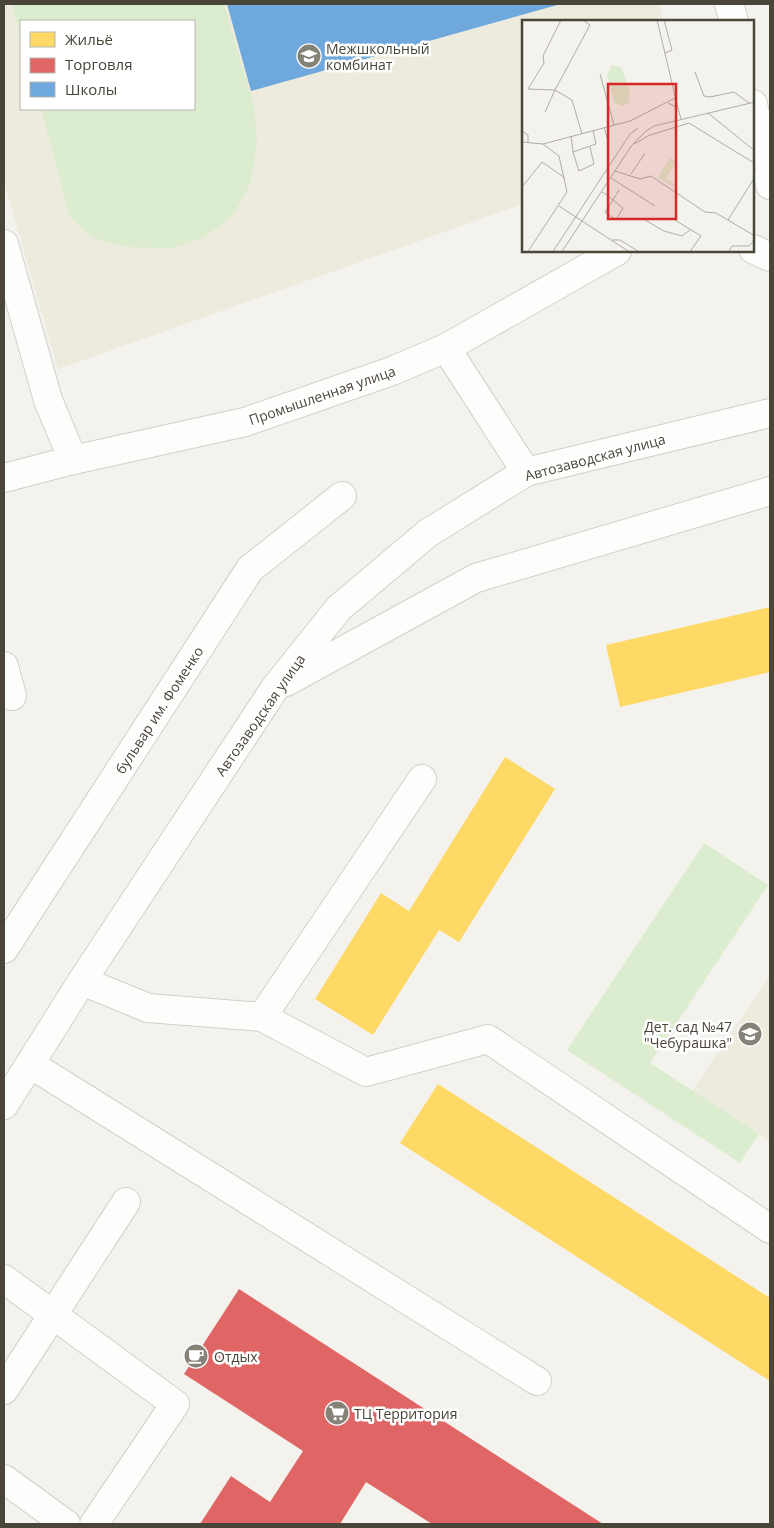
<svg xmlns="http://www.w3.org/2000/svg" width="774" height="1528" font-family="'Open Sans',sans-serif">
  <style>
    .education { fill: #edebdd; fill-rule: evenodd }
    .green { fill: #dcecce }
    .homes { fill: #ffd966 }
    .shops { fill: #e06666 }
    .schools { fill: #6fa8dc }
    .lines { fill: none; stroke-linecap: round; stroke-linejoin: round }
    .minor-casing { stroke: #d1d0cb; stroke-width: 30 }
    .minor { stroke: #fdfdfc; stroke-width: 28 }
    .labels { text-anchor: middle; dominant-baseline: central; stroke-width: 5; stroke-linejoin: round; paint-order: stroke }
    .poi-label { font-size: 14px; fill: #4a4539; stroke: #fff; text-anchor: start }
    .street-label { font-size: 14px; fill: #4a4539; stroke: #fff }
    .inset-road { fill: none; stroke: #afada5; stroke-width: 1 }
    .view { fill: #d62828; fill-opacity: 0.15; stroke: #d62828; stroke-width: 2.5 }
    .inset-edge { fill: none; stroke: #4a4539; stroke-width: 2.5 }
  </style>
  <rect width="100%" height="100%" fill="#f3f2ed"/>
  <g class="education">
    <path d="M4,4H659L663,21H523V204L58,369L4,182ZM21,21H194V109H21Z"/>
    <polygon points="770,976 770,1142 691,1092"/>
  </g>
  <g class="green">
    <polygon points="12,4 224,4 254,106 257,143 251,182 234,214 205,237 172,248 127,247 91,237 70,217 41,109 194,109 194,21 21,21 21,38"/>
    <polygon points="704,843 768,885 650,1063 759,1134 740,1163 567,1050"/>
  </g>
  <g class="homes">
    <polygon points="770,607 770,672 620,707 606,645"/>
    <polygon points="505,757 555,789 459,942 439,930 373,1035 315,999 381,893 409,911"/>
    <polygon points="438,1084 770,1298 770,1381 400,1143"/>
  </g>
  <polygon class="shops" points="239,1289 603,1524 432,1524 366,1482 340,1524 200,1524 231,1476 270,1502 303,1451 184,1374"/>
  <polygon class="schools" points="227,4 561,4 251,91"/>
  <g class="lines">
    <defs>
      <g id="minor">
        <polyline points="729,4 734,21"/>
        <polyline points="753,104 770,185"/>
        <polyline points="4,244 48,400 73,460"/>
        <polyline points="753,249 770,257"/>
        <polyline points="446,348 526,472"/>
        <polyline points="4,478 73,460 245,422 392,371 446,348 617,251"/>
        <polyline points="4,666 12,696"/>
        <polyline points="286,682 476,578 770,491"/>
        <polyline points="4,949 250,569 342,496"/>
        <polyline points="82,981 148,1008 262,1017 366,1072 488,1039 770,1229"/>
        <polyline points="262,1017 422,779"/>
        <polyline points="30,1064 537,1381"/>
        <polyline points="4,1105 82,981 275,688 339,608 428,533 526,472 770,413"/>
        <polyline points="4,1279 175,1404 94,1524"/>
        <polyline points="4,1390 126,1202"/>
        <polyline points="4,1479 66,1524"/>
      </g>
    </defs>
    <use href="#minor" class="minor-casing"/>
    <use href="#minor" class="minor"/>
  </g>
  <defs>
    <symbol id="school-disc" viewBox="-11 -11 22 22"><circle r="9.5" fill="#858278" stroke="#fff"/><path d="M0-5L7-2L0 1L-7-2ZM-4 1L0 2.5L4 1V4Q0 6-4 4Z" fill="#fff"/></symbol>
    <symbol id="cafe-disc" viewBox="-11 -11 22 22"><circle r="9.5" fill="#858278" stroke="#fff"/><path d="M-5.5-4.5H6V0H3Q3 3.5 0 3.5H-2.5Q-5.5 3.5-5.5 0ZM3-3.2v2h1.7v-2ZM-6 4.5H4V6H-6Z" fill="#fff"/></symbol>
    <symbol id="supermarket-disc" viewBox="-11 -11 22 22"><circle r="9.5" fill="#858278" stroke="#fff"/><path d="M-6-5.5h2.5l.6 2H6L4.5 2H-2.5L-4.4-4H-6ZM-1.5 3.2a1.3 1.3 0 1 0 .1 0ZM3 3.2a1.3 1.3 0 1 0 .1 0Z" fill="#fff"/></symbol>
  </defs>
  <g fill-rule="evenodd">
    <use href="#school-disc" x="295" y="42" width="28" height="28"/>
    <use href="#school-disc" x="736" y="1020" width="28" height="28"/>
    <use href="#cafe-disc" x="182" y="1342" width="28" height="28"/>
    <use href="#supermarket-disc" x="323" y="1399" width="28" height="28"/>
  </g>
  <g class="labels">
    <g class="poi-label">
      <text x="326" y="48">Межшкольный<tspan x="326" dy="16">комбинат</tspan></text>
      <text x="732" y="1026" text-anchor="end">Дет. сад №47<tspan x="732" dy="16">"Чебурашка"</tspan></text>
      <text x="214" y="1356">Отдых</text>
      <text x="354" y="1413">ТЦ Территория</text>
    </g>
    <g class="street-label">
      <text transform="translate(322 395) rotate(-19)">Промышленная улица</text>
      <text transform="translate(595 457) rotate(-15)">Автозаводская улица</text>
      <text transform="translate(159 710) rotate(-57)">бульвар им. Фоменко</text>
      <text transform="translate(260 715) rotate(-55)">Автозаводская улица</text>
    </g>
  </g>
  <g transform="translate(522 20)">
    <rect width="232" height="232" fill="#f3f2ed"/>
    <path d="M90,45L100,48L108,73L107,83L101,86L92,83L85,55ZM148,138L154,142L144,158L153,164L151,167L136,157Z" fill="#dcecce"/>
    <path class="inset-road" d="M135,0L156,88M142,0L150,30L143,33M173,52L182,76L188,77L212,72L227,83M78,54L92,105M146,83L156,88L159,99M23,92L33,70L6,69L22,43L21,36L39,0M186,93L233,131M82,107L87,125M0,111L6,115V123M60,114L50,80L33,70L68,5L61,0M49,116L51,132M0,122L21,124L108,101L153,78M112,124L128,115L167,103L232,143L233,150M68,127L72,144L57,151L51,132L74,124L71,110M93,151L118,159L129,156L183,192L194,193L233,216M109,154L123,133M89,158L133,186M0,167L20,142L43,158M80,172L85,175L91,180L101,188L94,200L83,192L91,180L97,170M37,186L109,233M123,200L142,211L160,216L168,210M153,200L179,216L167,233M206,200L233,157M90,220H98L119,233M5,233L45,172L37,136L21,124M30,233L108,114L116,108M39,233L110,125L124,111L132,106L233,82M206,233L210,226H227L233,219"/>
    <path class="view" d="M86,64H154V199H86Z"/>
    <rect width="232" height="232" class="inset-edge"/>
  </g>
  <rect width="774" height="1528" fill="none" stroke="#4a4539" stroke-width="10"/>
  <rect x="20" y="20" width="175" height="90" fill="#ffffff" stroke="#b7b5b0"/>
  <rect x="30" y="32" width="25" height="15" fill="#ffd966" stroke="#b7b5b0"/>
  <text x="65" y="45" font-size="15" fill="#4a4539">Жильё</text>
  <rect x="30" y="58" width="25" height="15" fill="#e06666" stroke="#b7b5b0"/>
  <text x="65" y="70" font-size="15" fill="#4a4539">Торговля</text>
  <rect x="30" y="82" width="25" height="15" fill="#6fa8dc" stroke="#b7b5b0"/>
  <text x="65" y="95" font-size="15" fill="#4a4539">Школы</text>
</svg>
